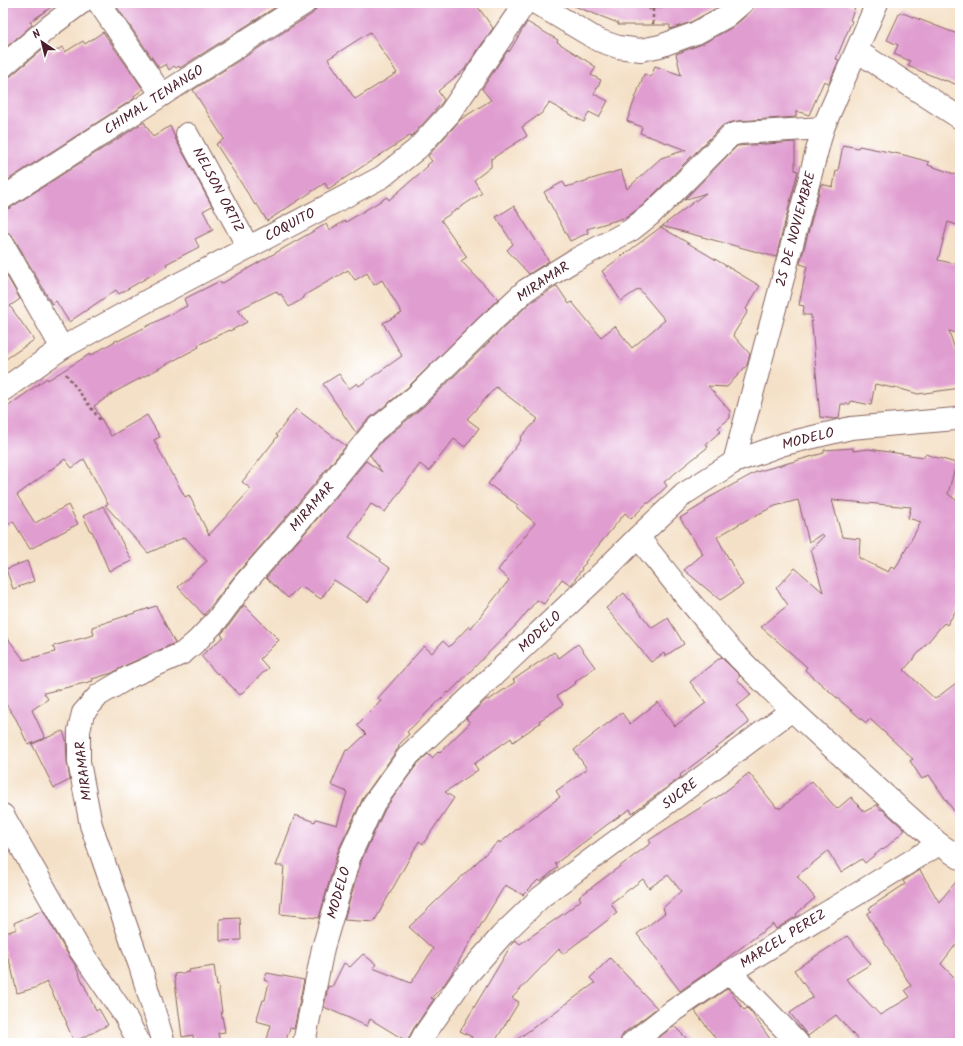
<svg xmlns="http://www.w3.org/2000/svg" width="963" height="1046" font-family="Kalam,sans-serif">
  <style>
    .building { fill: #e09dd0; fill-rule: evenodd }
    .lines { fill: none; stroke-linecap: round; stroke-linejoin: round }
    .minor-casing { stroke: #866361; stroke-width: 24 }
    .path { stroke: #866361; stroke-width: 2.5; stroke-dasharray: 3 3; stroke-linecap: butt }
    .minor { stroke: #fff; stroke-width: 22 }
    .labels { text-anchor: middle; dominant-baseline: central; stroke-width: 3; stroke-linejoin: round; paint-order: stroke }
    .street-label { font-size: 14px; fill: #4a1f2b; stroke: #fff }
  </style>
  <rect width="100%" height="100%" fill="#fff"/>
  <filter id="ink" filterUnits="userSpaceOnUse"><feTurbulence type="fractalNoise" baseFrequency=".025" numOctaves="2"/><feDisplacementMap in="SourceGraphic" scale="8" xChannelSelector="R" yChannelSelector="G"/><feConvolveMatrix kernelMatrix="1 2 1 2 8 2 1 2 1" color-interpolation-filters="sRGB"/></filter>
  <filter id="wash" filterUnits="userSpaceOnUse"><feTurbulence type="fractalNoise" baseFrequency=".012" numOctaves="4" result="noise"/><feDisplacementMap in="SourceGraphic" scale="16" xChannelSelector="R" yChannelSelector="G"/><feGaussianBlur stdDeviation="0.9" result="paint"/><feColorMatrix in="noise" values="0 0 0 0 0 0 0 0 0 0 0 0 0 0 0 0 0 1.4 0 .05"/><feComposite in="paint" operator="in"/></filter>
  <g filter="url(#wash)">
    <rect width="100%" height="100%" fill="#f4e0c6"/>
    <g id="blocks">
      <g class="building">
        <polygon points="3,3 57,3 30,22 32,25 3,50"/>
        <polygon points="122,3 282,3 180,68 179,66 176,68 174,66 169,70 166,64 159,68 117,7"/>
        <path d="M317,3H475L493,28L464,70L438,91L444,100L440,105L412,136L411,135L328,189L325,183L267,221L257,204L255,205L245,189L216,144L224,139L193,90L312,14L316,9ZM370,32L397,73L355,99L328,59Z"/>
        <polygon points="569,3 649,3 649,10 679,3 723,3 720,6 691,22 670,29 670,25 618,25 618,23 569,4"/>
        <polygon points="754,3 845,3 855,7 850,20 852,21 836,59 839,60 829,83 824,81 809,115 796,111 796,117 738,121 728,123 722,126 642,206 627,217 587,229 588,233 570,241 544,192 563,182 566,187 621,170 627,189 661,158 686,150 640,133 642,127 627,121 644,74 651,77 655,66 681,75 676,54 702,44 733,27 750,12 754,7"/>
        <polygon points="900,12 960,35 960,86 945,80 945,81 908,66 910,61 894,54 898,45 887,40"/>
        <polygon points="527,22 558,40 557,42 596,67 591,75 601,80 594,94 608,101 599,117 589,112 584,122 549,103 542,113 522,127 527,136 491,159 491,167 474,180 482,193 441,220 467,257 461,261 498,299 407,388 366,421 356,433 323,384 339,374 349,389 357,383 359,386 402,356 383,323 402,313 382,280 374,285 367,273 355,280 348,270 303,296 304,298 289,307 281,294 279,295 276,291 238,310 247,322 230,331 229,330 198,345 199,347 111,394 112,394 94,406 111,436 147,415 160,437 154,440 172,475 173,475 185,497 189,495 209,535 251,489 242,482 278,436 276,435 296,409 346,446 311,488 234,577 204,615 178,587 207,561 185,537 148,553 105,505 108,504 84,459 72,468 65,459 17,495 35,523 68,505 78,524 30,549 13,521 3,529 3,410 47,378 48,380 90,354 90,356 117,340 118,341 187,306 184,299 220,281 221,284 326,224 329,230 345,221 346,222 387,197 389,200 428,166 427,165 432,161 428,156 461,119 491,100 482,89 508,50 509,52"/>
        <polygon points="103,32 143,89 134,96 135,98 3,183 3,78 6,78 11,76 47,45 53,53 62,47 65,52 83,41 85,44"/>
        <polygon points="144,122 153,137 170,126 176,140 212,206 203,211 213,230 195,239 199,247 166,264 167,266 119,294 116,290 69,322 56,301 52,304 14,238 9,233 3,232 3,210 10,208"/>
        <polygon points="795,142 795,170 798,171 776,257 662,226 706,193 684,200 737,146"/>
        <polygon points="843,145 858,148 859,146 904,155 929,162 928,165 960,176 960,226 948,222 938,260 960,265 960,334 949,331 960,365 960,388 918,394 894,387 893,388 875,384 871,405 851,401 850,404 841,404 839,418 835,419 820,417 811,315 803,315 804,306 799,305 807,266 800,264 821,184 833,187 836,171 838,171"/>
        <polygon points="514,206 549,261 529,274 507,250 513,244 496,217"/>
        <polygon points="661,227 760,286 746,309 748,311 733,335 750,354 747,365 727,387 708,386 730,411 730,418 718,428 721,431 706,444 708,447 664,482 667,486 649,503 647,503 631,519 625,513 585,562 586,563 581,568 582,569 571,585 562,579 544,604 537,600 518,623 449,693 448,692 407,732 409,734 398,746 399,747 363,798 338,851 319,918 280,914 284,866 276,866 295,815 315,822 316,819 337,825 347,792 331,785 346,750 349,750 366,734 357,725 381,701 378,698 424,646 432,653 443,641 449,647 469,626 471,628 509,580 498,570 535,523 516,507 518,505 488,484 521,440 520,438 538,419 496,387 467,419 479,428 465,447 454,439 429,471 420,464 385,512 371,504 349,537 381,559 380,561 390,568 368,602 334,580 321,599 300,586 288,598 266,578 330,504 366,461 382,472 370,455 383,440 424,406 495,336 531,302 538,298 557,286 569,304 572,302 601,337 615,326 632,348 665,320 639,289 621,301 602,271"/>
        <polygon points="3,269 20,299 10,306 34,340 3,361"/>
        <path d="M853,448V451L868,449L924,457L925,454L956,463L948,494L960,503V604L947,625L944,623L904,670L935,699L960,680V820L929,775L922,779L910,761L913,759L870,719L866,723L805,670L807,667L761,627L788,605L776,588L795,568L823,592L811,549L824,536L822,534L809,542L798,500L775,506L748,519L717,537L743,585L720,600L684,570L703,554L680,518L706,502L705,500L756,472L824,453V450ZM832,500L911,507L908,518L921,522L895,569L891,567L888,572L859,558L860,539L842,537Z"/>
        <polygon points="103,506 132,561 109,571 92,531 91,532 83,516"/>
        <polygon points="27,561 34,581 13,589 6,569"/>
        <polygon points="624,593 652,628 668,618 684,644 665,656 664,653 651,662 606,608"/>
        <polygon points="244,605 279,640 260,659 268,668 240,695 218,673 217,674 201,656 223,637 221,634 227,628"/>
        <polygon points="156,606 175,643 126,665 112,673 92,679 93,681 44,693 48,699 32,710 45,738 28,745 16,719 3,700 3,632 24,660 55,652 53,646 94,635 92,627"/>
        <polygon points="578,644 595,667 575,682 576,683 557,696 563,705 539,721 540,723 513,742 511,738 474,764 478,770 445,792 454,798 423,844 419,841 374,922 344,920 362,859 385,809 418,763 428,754 432,758 439,751 440,752 470,723 466,718 487,699 489,700 515,682 513,680 554,652 559,658"/>
        <polygon points="721,657 740,676 737,679 751,695 737,706 749,723 680,775 681,777 632,813 630,809 608,824 555,864 558,867 540,882 538,880 523,895 505,885 450,976 443,986 431,998 434,999 414,1028 409,1037 408,1042 370,1019 367,1026 324,1007 328,986 332,987 344,963 350,967 363,954 376,964 373,968 411,983 433,949 409,927 499,841 500,843 517,829 560,797 556,791 587,769 574,750 593,735 593,734 622,713 630,724 658,702 675,726 706,703 690,682"/>
        <polygon points="63,731 66,740 67,762 70,780 54,788 32,744"/>
        <polygon points="749,773 777,808 779,807 780,809 812,781 837,809 851,797 864,812 877,805 881,810 882,809 905,830 883,850 882,849 865,863 862,859 841,872 828,851 797,876 815,898 796,914 797,916 776,929 773,924 715,967 680,991 637,934 665,913 663,908 681,891 668,875 649,888 643,879 611,903 617,913 563,954 559,949 512,998 519,1002 494,1043 468,1043 472,1037 460,1031 513,942 515,940 520,944 566,912 581,900 579,897 651,843 649,840 722,794"/>
        <polygon points="920,870 939,902 960,877 960,939 941,964 960,983 960,1043 861,1043 836,1015 808,1036 790,1013 813,997 794,970 847,936 871,964 846,979 880,1015 910,997 905,990 911,986 867,914 871,911 869,908 905,884 903,881"/>
        <polygon points="43,910 67,953 74,963 96,1011 99,1009 108,1025 74,1042 66,1023 67,1023 47,982 35,988 17,993 11,966 3,946 3,934 17,929 14,923"/>
        <polygon points="240,918 241,940 220,941 220,919"/>
        <polygon points="610,958 657,1008 624,1033 621,1038 620,1043 512,1043 595,983 590,978"/>
        <polygon points="214,966 217,986 218,985 222,1012 221,1011 225,1032 218,1033 220,1043 194,1043 193,1035 182,1037 174,974 189,972 188,970"/>
        <polygon points="267,973 304,980 294,1029 290,1028 285,1043 266,1043 271,1025 256,1021 263,1000 265,1000 269,982 264,980"/>
        <polygon points="728,988 744,1010 747,1008 751,1012 773,1043 719,1043 695,1011"/>
        <polygon points="674,1026 691,1043 652,1043"/>
      </g>
    </g>
  </g>
  <g filter="url(#ink)">
    <use href="#blocks" fill-opacity="0" stroke="#866361" stroke-width="1"/>
    <g class="lines">
      <defs>
        <g id="minor">
          <polyline points="99,3 162,95"/>
          <polyline points="536,3 598,40 618,47 641,50 660,46 696,33 727,16 742,3"/>
          <polyline points="857,51 960,118"/>
          <polyline points="3,66 50,26 81,3"/>
          <polyline points="187,134 248,247"/>
          <polyline points="3,198 162,95 305,3"/>
          <polyline points="3,244 62,348"/>
          <polyline points="3,390 62,348 158,295 382,177 417,149 450,113 525,3"/>
          <polyline points="734,462 823,128 877,3"/>
          <path d="M638,537C671,578 703,620 739,658C803,723 872,783 939,844L960,858"/>
          <polyline points="3,815 78,947 125,1016 139,1043"/>
          <polyline points="730,972 798,1043"/>
          <polyline points="164,1043 140,966 91,825 79,762 79,731 83,713 99,695 131,676 183,653 198,640 217,620 243,585 321,496 374,431 415,397 486,327 526,290 573,261 631,230 650,215 673,193 731,135 739,133 823,128"/>
          <polyline points="304,1043 323,948 350,855 374,803 409,755 603,572 638,537 684,494 734,462 784,444 851,428 956,419 960,417"/>
          <polyline points="420,1043 424,1035 461,982 502,935 541,897 792,710"/>
          <polyline points="632,1043 673,1011 730,972 939,844"/>
        </g>
      </defs>
      <use href="#minor" class="minor-casing"/>
      <g class="path">
        <polyline points="653,3 653,25"/>
        <polyline points="66,374 100,420"/>
      </g>
      <use href="#minor" class="minor"/>
    </g>
  </g>
  <g class="labels">
    <g class="street-label">
      <text transform="translate(154 100) rotate(-33)">CHIMAL TENANGO</text>
      <text transform="translate(218 190) rotate(62)">NELSON ORTIZ</text>
      <text transform="translate(290 225) rotate(-28)">COQUITO</text>
      <text transform="translate(796 229) rotate(-75)">25 DE NOVIEMBRE</text>
      <text transform="translate(543 282) rotate(-34)">MIRAMAR</text>
      <text transform="translate(808 439) rotate(-14)">MODELO</text>
      <text transform="translate(312 507) rotate(-49)">MIRAMAR</text>
      <text transform="translate(540 632) rotate(-43)">MODELO</text>
      <text transform="translate(84 771) rotate(-97)">MIRAMAR</text>
      <text transform="translate(680 794) rotate(-37)">SUCRE</text>
      <text transform="translate(339 893) rotate(-74)">MODELO</text>
      <text transform="translate(783 939) rotate(-32)">MARCEL PEREZ</text>
    </g>
  </g>
  <rect width="963" height="1046" fill="none" stroke="#fff" stroke-width="16"/>
  <g transform="translate(42 42) rotate(325)" stroke="#ffffff" stroke-width="3" paint-order="stroke">
  <path d="M0-3L7 15L0 10L-7 15Z" fill="#4a1f2b"/>
  <text y="-6" font-size="11" font-weight="bold" text-anchor="middle" fill="#4a1f2b">N</text>
  </g>
</svg>
